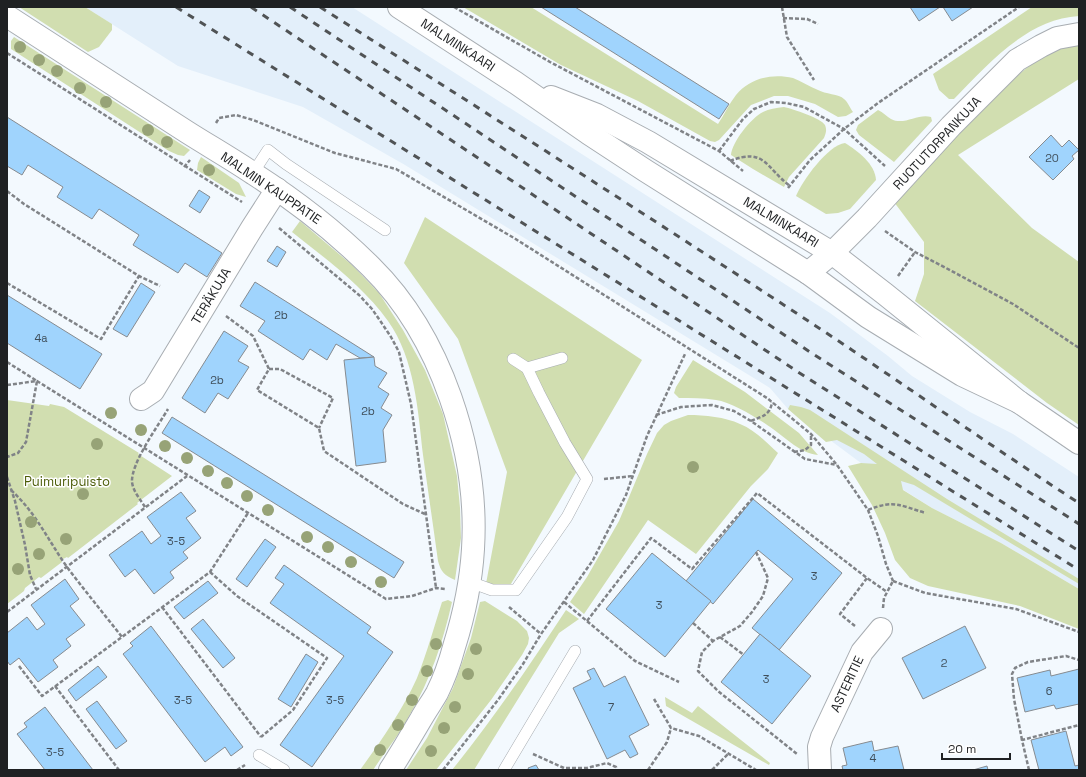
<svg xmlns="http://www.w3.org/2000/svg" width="1086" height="777" font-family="'Space Grotesk',sans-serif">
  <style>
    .built { fill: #e3effa }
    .green { fill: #d1deb0 }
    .building { fill: #a0d4fd; stroke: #868b90 }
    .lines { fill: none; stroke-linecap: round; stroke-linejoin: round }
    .service-casing { stroke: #a8adb2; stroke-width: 12 }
    .minor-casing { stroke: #a8adb2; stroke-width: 24 }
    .secondary-casing { stroke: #a8adb2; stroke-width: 24 }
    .path { stroke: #808387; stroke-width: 2.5; stroke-dasharray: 4 2; stroke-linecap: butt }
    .service { stroke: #fff; stroke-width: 11 }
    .minor { stroke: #fff; stroke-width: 22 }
    .secondary { stroke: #fff; stroke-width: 22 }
    .rail { stroke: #505355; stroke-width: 3; stroke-dasharray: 7 7; stroke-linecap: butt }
    .tree { fill: #97a377 }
    .labels { text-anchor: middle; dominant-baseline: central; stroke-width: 3; stroke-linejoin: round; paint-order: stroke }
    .number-label { font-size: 11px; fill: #3f4e5a }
    .street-label { font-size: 13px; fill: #1f2123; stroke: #fff }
    .park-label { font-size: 13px; fill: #4c5c08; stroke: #fff }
  </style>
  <rect width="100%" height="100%" fill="#f3f9fe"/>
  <polygon class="built" points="85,7 352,7 830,313 888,356 912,376 970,412 1013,434 1079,477 1079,589 1001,543 932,508 861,463 788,409 770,388 405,165 303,107 178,66"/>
  <g class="green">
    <polygon points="19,7 85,7 112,24 112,30 99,47 88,52"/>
    <path d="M463,7H531L718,124C724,115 729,104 736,95C750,78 772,73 793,78C801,81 810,87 818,90C825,94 839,94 844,99C848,102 850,108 853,112L846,116L838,117L815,104L788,96H774L751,105L719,140L715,142L710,141L638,101L561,65Z"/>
    <path d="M1032,7H1079V16C1027,19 988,64 954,99H949L939,90L933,74Z"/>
    <polygon points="14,37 190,150 184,156 178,155 169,151 11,49 11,41"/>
    <polygon points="1079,43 1079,79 958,155 1032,228 1079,262 1079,425 1047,403 915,301 924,274 924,242 894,202 975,116 1011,81 1029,66 1057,49"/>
    <path d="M784,107C793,109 821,118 825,125C827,130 826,133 824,138L789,177L784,187L753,169L731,155C732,142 751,118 763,112C769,109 776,108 784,107Z"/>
    <path d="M878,110C883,112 887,117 891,119C904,126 918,113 931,117L932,121L894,162L859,135L856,130L858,125Z"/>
    <path d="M845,143C858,151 875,164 876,180L850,209L838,213L826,214L796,196C802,181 828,145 845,143Z"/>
    <polygon points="201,157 239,183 246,197 236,194 197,170 198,163"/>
    <polygon points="425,217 642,360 508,589 485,589 507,472 458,339 404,263"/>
    <path d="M300,221L352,265L379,293L403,330L425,370L443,414L457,476L460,508L461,538L455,580C444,575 441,572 438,561C433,525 428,490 423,455C418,411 415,359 388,321C363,286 326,259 292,232Z"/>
    <path d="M693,360L745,392L799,433L818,455C800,453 787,439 773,429C759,419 732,402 716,400C703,398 691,398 679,398L674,393L676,387Z"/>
    <polygon points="7,400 49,406 50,404 64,407 139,453 138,454 172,476 137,503 138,504 68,558 67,557 61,560 62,562 41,578 39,577 25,588 24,591 7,604"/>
    <polygon points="790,405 801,407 810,410 947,499 1079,579 1079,584 914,485 901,481 903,490 932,508 1001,543 1079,589 1079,629 1020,606 928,586 910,578 895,560 885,533 872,505 848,466 861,463 877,464 864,454 837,440 826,442 788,409"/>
    <path d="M688,415C705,415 725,417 740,424C755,430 767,443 778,453L768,469L751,486L696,554L648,520L584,614L570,602L587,577L619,521L647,454L657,433L664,425L671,421Z"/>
    <path d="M448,600L452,602C443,642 430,681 409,716C399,735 385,752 373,770H360C381,741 402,711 417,678C427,653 434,627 442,602Z"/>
    <polygon points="485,601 517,621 527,631 529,638 528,644 522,655 491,700 436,770 406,770 427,738 453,688 471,638 480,602"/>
    <path d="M566,610L579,619L559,633L474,770H452C493,719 530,665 566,610Z"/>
    <polygon points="665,697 692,713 698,706 770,763 769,765 666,706"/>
  </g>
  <g class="building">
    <polygon points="541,7 575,7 729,104 719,119"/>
    <polygon points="910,7 940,7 919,21"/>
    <polygon points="943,7 973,7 952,21"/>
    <polygon points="7,117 222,253 207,277 185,263 178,273 133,245 139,235 99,209 92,219 57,197 63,187 28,165 22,175 7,166"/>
    <polygon points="1051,135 1062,147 1069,140 1079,150 1072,156 1074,159 1053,180 1029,157"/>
    <polygon points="199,190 210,197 200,213 189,206"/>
    <polygon points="277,246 286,252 277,267 267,261"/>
    <polygon points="255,282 298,309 374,357 360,358 336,344 327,360 310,349 303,360 258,331 265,321 240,306"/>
    <polygon points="141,283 155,292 127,337 113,329"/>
    <polygon points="7,295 102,354 80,389 7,343"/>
    <polygon points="224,331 248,346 238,361 249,367 228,399 218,393 205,413 182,398"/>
    <polygon points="374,357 375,366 387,373 378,387 389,394 381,408 392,415 383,430 386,462 356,466 344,360"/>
    <polygon points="172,417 404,562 394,578 162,433"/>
    <polygon points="181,492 196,511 186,518 201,538 183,552 188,558 170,572 174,578 154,594 135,569 125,577 109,555 142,531 151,544 161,536 147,517"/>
    <polygon points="753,499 842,573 779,650 752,628 793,579 758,550 713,604 686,581"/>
    <polygon points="265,539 276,547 247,587 236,579"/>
    <polygon points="652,553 711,601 665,657 606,609"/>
    <polygon points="284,565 371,627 367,633 393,652 312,767 280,745 344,656 270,603 284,584 275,578"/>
    <polygon points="65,579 79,599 70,606 85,625 66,639 71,646 53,660 58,667 38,682 19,658 10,665 7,661 7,633 27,617 37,630 45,624 31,605"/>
    <polygon points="208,581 218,593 184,619 174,607"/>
    <polygon points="203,619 235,658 223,668 191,629"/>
    <polygon points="151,626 243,747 231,756 225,747 205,762 123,654 133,646 130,643"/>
    <polygon points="965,626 986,668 923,699 902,658"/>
    <polygon points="760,634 811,676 772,724 721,682"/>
    <polygon points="306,654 318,662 291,707 278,699"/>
    <polygon points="98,666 107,677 76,701 68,690"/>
    <polygon points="594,668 604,687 625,676 649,725 629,736 638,754 630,758 625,750 607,759 573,688 591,679 587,671"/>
    <polygon points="1079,669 1079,704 1056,709 1054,705 1025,712 1017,678 1050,670 1051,676"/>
    <polygon points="97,701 127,741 116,749 86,709"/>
    <polygon points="45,707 93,770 45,770 17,734 27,727 24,723"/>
    <polygon points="1066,731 1075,766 1079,765 1079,770 1039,770 1031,740"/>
    <polygon points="872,741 874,751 898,746 904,770 843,770 842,766 847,765 843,748"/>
    <polygon points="536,765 539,770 529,770 528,768"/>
    <polygon points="987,766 988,770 973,770"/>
  </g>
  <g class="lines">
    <defs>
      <g id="service">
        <polyline points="253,173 268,150 286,164 385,230"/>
        <polyline points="527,368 562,358"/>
        <polyline points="470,582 492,590 516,590 567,517 587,479 565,443 539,393 527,368 513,359"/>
        <polyline points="259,755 284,770"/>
        <polyline points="504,770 575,651"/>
      </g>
      <g id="minor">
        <polyline points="808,273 832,253 867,218 951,126 1017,60 1041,46 1057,38 1079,34"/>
        <polyline points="141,399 153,391 252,228 277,189"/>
        <polyline points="820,770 819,747 822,737 862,652 881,629"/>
      </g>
      <g id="secondary">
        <polyline points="399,7 516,83 588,133 646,171 808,273 868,317 962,375 1019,402"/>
        <path d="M7,16C67,54 127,93 187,132C209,146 232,159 254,174C296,201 336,232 371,267C441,336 479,452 473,549C471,583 464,615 454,647C450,662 444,679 437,693C432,702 426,710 421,719C411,736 401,753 390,770"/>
        <polyline points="551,97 597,115 648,142 832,253 885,294 1019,402 1079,443"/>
      </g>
    </defs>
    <use href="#service" class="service-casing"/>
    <use href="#minor" class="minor-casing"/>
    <use href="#secondary" class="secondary-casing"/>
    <g class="path">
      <polyline points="454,7 550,62 719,151 743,171"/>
      <polyline points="782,7 787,37 814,80"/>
      <polyline points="783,18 807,19 818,24"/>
      <polyline points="7,53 242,202"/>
      <polyline points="216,123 219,118 236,115 253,120 335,153 396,169 514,238 767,398 811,434 837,465 868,510 878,536 886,564 893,581"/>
      <polyline points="719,151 743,119 754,109 771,102 786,103 804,107 844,129 885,166"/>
      <path d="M730,161C765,147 766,168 790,186"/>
      <polyline points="184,167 190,160"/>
      <polyline points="788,188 810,160 844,129 878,103 1019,7"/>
      <polyline points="7,191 24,204 139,276 160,286"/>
      <polyline points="279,228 359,295 372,309 381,322 391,337 399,352 411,404 436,588"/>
      <polyline points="885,231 915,252 946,268 1013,304 1079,348"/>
      <polyline points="898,276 915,252"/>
      <polyline points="7,283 101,339 139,276"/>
      <polyline points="226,316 253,336 269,369 257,390 319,428 324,451 403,504 425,514"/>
      <polyline points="7,362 37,381 26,442 18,453 7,457"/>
      <polyline points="269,369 280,369 333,398 319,428"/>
      <polyline points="7,385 37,381 386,599 412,596 436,588 445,589"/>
      <polyline points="656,415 681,407 712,405 734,411 751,421 805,459 837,465"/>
      <path d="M751,421C762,416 770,416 772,402"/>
      <polyline points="794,452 805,450 811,445 811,435"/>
      <polyline points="7,477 15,501 25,545 30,575 36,589"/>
      <polyline points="604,479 633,476"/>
      <path d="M11,490C36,513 48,540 67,567C85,591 104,614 122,637"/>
      <path d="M145,507C140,499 133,491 132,482C131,463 158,426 168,409"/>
      <path d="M868,510C895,499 900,506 926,513"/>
      <polyline points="756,552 768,578 763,596 752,612 740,626 713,641 702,652 698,671 718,691 797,754"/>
      <polyline points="210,572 237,596 327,658 293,710 261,737"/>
      <polyline points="893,581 925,593 1016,609 1079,632"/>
      <polyline points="564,602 635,661 679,682"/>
      <polyline points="162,607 261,737"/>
      <polyline points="509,607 541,634"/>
      <polyline points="883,608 884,598 893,581"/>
      <polyline points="7,612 187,476"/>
      <polyline points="587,621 651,538 692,569 757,493 867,578 887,592"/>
      <polyline points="693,623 713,641"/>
      <polyline points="855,626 840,614 867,578"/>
      <polyline points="720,637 744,655"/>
      <polyline points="19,666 42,696 210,572 248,513"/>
      <polyline points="55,686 119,770"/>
      <polyline points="654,699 671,728 699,736 756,770"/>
      <polyline points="1022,740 1014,699 1012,674 1015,668 1028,662 1066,656 1079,660"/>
      <polyline points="533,754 564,768 587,768 607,763 616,767 616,770"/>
      <polyline points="237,770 245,765"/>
      <polyline points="443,770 498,700 523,664 541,634 593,560 626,495 647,436 685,354"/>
      <polyline points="648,770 667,742 671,728"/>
      <polyline points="712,770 729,753"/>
      <polyline points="1029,770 1022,740 1079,725"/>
    </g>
    <use href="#service" class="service"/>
    <use href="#minor" class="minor"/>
    <use href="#secondary" class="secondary"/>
    <g class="rail">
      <polyline points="176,7 1079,570"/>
      <polyline points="251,7 463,148 798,372 1079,551"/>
      <polyline points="290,7 810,352 1079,524"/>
      <path d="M320,7C488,114 656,221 822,330C908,387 992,447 1079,503"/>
    </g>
  </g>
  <g class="tree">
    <circle cx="20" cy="47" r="6"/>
    <circle cx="39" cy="60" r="6"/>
    <circle cx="57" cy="71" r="6"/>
    <circle cx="80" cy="88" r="6"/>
    <circle cx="106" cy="102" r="6"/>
    <circle cx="148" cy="130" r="6"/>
    <circle cx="167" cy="142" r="6"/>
    <circle cx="209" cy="170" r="6"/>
    <circle cx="111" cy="413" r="6"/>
    <circle cx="141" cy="430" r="6"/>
    <circle cx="97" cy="444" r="6"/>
    <circle cx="165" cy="446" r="6"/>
    <circle cx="187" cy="458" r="6"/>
    <circle cx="693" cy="467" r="6"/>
    <circle cx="208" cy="471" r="6"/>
    <circle cx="227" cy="483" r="6"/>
    <circle cx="83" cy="494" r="6"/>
    <circle cx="247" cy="496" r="6"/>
    <circle cx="268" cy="510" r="6"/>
    <circle cx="31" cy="522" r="6"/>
    <circle cx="307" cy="537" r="6"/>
    <circle cx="66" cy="539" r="6"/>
    <circle cx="328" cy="547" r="6"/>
    <circle cx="39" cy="554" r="6"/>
    <circle cx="351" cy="562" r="6"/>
    <circle cx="18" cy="569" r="6"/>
    <circle cx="381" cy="582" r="6"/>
    <circle cx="436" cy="644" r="6"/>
    <circle cx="476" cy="649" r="6"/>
    <circle cx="427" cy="671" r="6"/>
    <circle cx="468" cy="674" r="6"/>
    <circle cx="412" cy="700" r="6"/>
    <circle cx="455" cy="707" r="6"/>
    <circle cx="398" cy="725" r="6"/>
    <circle cx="444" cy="728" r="6"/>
    <circle cx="380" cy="750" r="6"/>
    <circle cx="431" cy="751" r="6"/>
  </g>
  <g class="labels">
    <g class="number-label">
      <text x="1052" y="158">20</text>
      <text x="281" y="315">2b</text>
      <text x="41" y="338">4a</text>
      <text x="217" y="380">2b</text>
      <text x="368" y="411">2b</text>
      <text x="176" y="541">3-5</text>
      <text x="814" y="576">3</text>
      <text x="659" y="605">3</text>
      <text x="944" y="663">2</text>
      <text x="766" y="679">3</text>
      <text x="1049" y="691">6</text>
      <text x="183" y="700">3-5</text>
      <text x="335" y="700">3-5</text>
      <text x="611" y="707">7</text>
      <text x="55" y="752">3-5</text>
      <text x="873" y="758">4</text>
    </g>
    <g class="street-label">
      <text transform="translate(458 45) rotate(33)">MALMINKAARI</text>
      <text transform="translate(937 143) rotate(-47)">RUOTUTORPANKUJA</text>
      <text transform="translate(271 188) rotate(34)">MALMIN KAUPPATIE</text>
      <text transform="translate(781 222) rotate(31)">MALMINKAARI</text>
      <text transform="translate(211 296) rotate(-59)">TERÄKUJA</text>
      <text transform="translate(847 684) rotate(-65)">ASTERITIE</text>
    </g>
    <g class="park-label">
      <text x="67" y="481">Puimuripuisto</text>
    </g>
  </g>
  <rect width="1086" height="777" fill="none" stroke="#1f2123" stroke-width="16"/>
  <path d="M942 753v6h68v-6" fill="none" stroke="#1f2123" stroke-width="2"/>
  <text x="948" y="753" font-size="12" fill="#1f2123" stroke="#ffffff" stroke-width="3" paint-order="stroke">20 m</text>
</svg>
